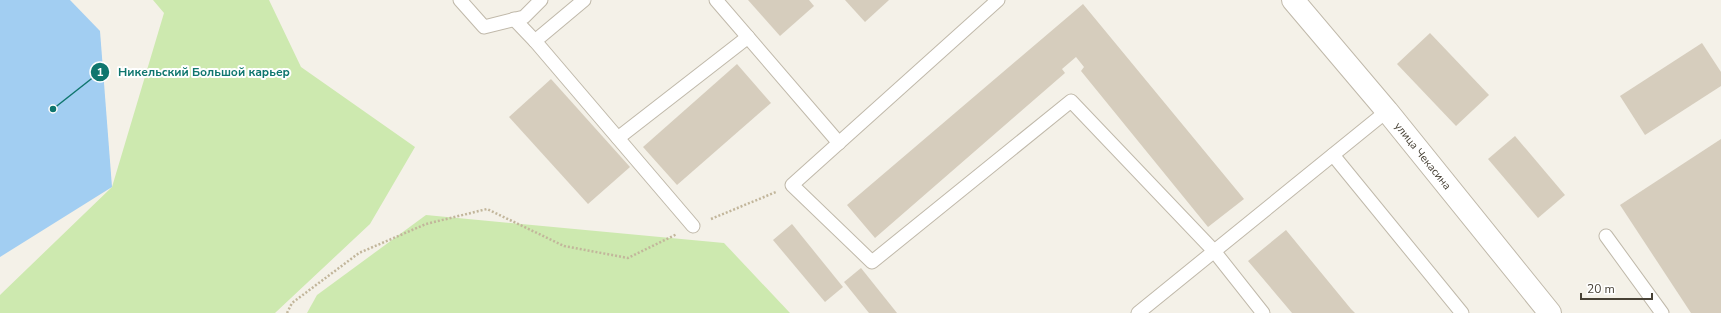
<svg xmlns="http://www.w3.org/2000/svg" width="1721" height="313" font-family="'Nunito Sans',sans-serif">
  <style>
    .green { fill: #cde9af }
    .water { fill: #a2cef2 }
    .building { fill: #d6cdbd }
    .lines { fill: none; stroke-linecap: round; stroke-linejoin: round }
    .service-casing { stroke: #c0b9aa; stroke-width: 15 }
    .tertiary-casing { stroke: #c0b9aa; stroke-width: 24 }
    .path { stroke: #c2b69b; stroke-width: 2.5; stroke-dasharray: 2 2; stroke-linecap: butt }
    .service { stroke: #fff; stroke-width: 13 }
    .tertiary { stroke: #fff; stroke-width: 22 }
    .labels { text-anchor: middle; dominant-baseline: central; stroke-width: 4; stroke-linejoin: round; paint-order: stroke }
    .street-label { font-size: 11px; fill: #484236; stroke: #fff }
    .leader { fill: none; stroke: #0f766e; stroke-width: 1.5 }
    .callout-dot { fill: #0f766e; stroke: #fff; stroke-width: 1.5 }
    .mark-label { font-size: 12px; text-anchor: middle; font-weight: bold; fill: #fff }
    .callout-label { font-size: 12px; text-anchor: middle; font-weight: bold; fill: #0f766e; stroke: #fff; stroke-width: 4; stroke-linejoin: round; paint-order: stroke }
  </style>
  <rect width="100%" height="100%" fill="#f4f1e8"/>
  <g class="green">
    <polygon points="153,0 269,0 301,67 415,147 370,224 275,313 0,313 0,295 112,187 164,13"/>
    <polygon points="426,215 724,243 790,313 307,313 317,295"/>
  </g>
  <polygon class="water" points="0,0 70,0 100,31 112,187 0,257"/>
  <g class="building">
    <polygon points="748,0 809,0 814,6 780,36"/>
    <polygon points="845,0 889,0 865,22"/>
    <polygon points="1083,4 1244,199 1208,227 1081,71 1084,67 1076,57 1062,69 1065,73 875,238 847,205"/>
    <polygon points="1430,33 1489,95 1456,126 1397,64"/>
    <polygon points="1702,43 1721,72 1721,86 1645,135 1620,96"/>
    <polygon points="737,64 771,103 677,185 643,147"/>
    <polygon points="551,79 630,167 588,204 509,117"/>
    <polygon points="1515,136 1565,195 1538,218 1488,159"/>
    <polygon points="1721,139 1721,313 1691,313 1620,205"/>
    <polygon points="792,224 843,287 825,302 773,240"/>
    <polygon points="1286,230 1351,309 1355,313 1292,313 1248,261"/>
    <polygon points="861,268 897,313 869,313 844,282"/>
  </g>
  <g class="lines">
    <defs>
      <g id="service">
        <polyline points="460,0 484,27 524,17 541,0"/>
        <polyline points="584,0 535,41 693,226"/>
        <polyline points="716,0 839,143"/>
        <polyline points="998,0 792,185 872,262 1071,101 1214,251 1263,313"/>
        <polyline points="514,19 535,41"/>
        <polyline points="618,138 748,37"/>
        <polyline points="1333,155 1462,313"/>
        <polyline points="1606,236 1662,313"/>
        <polyline points="1138,313 1387,111"/>
      </g>
      <g id="tertiary">
        <path id="s1" d="M1293,0L1387,111L1550,313"/>
      </g>
    </defs>
    <use href="#service" class="service-casing"/>
    <use href="#tertiary" class="tertiary-casing"/>
    <g class="path">
      <polyline points="711,219 776,192"/>
      <polyline points="287,313 292,303 359,253 426,224 487,209 564,246 628,258 677,234"/>
    </g>
    <use href="#service" class="service"/>
    <use href="#tertiary" class="tertiary"/>
  </g>
  <g class="labels">
    <g class="street-label">
      <text stroke="none"><textPath href="#s1" startOffset="203">улица Чекасина</textPath></text>
    </g>
  </g>
  <path class="leader" d="M53 109L100 72"/>
  <g class="callout-dot">
    <circle cx="53" cy="109" r="4"/>
    <circle cx="100" cy="72" r="10"/>
  </g>
  <g class="mark-label">
    <text x="100" y="76">1</text>
  </g>
  <g class="callout-label">
    <text x="204" y="76">Никельский Большой карьер</text>
  </g>
  <path d="M1581 293v6h71v-6" fill="none" stroke="#484236" stroke-width="2"/>
  <text x="1587" y="293" font-size="12" fill="#484236" stroke="#ffffff" stroke-width="3" paint-order="stroke">20 m</text>
</svg>
